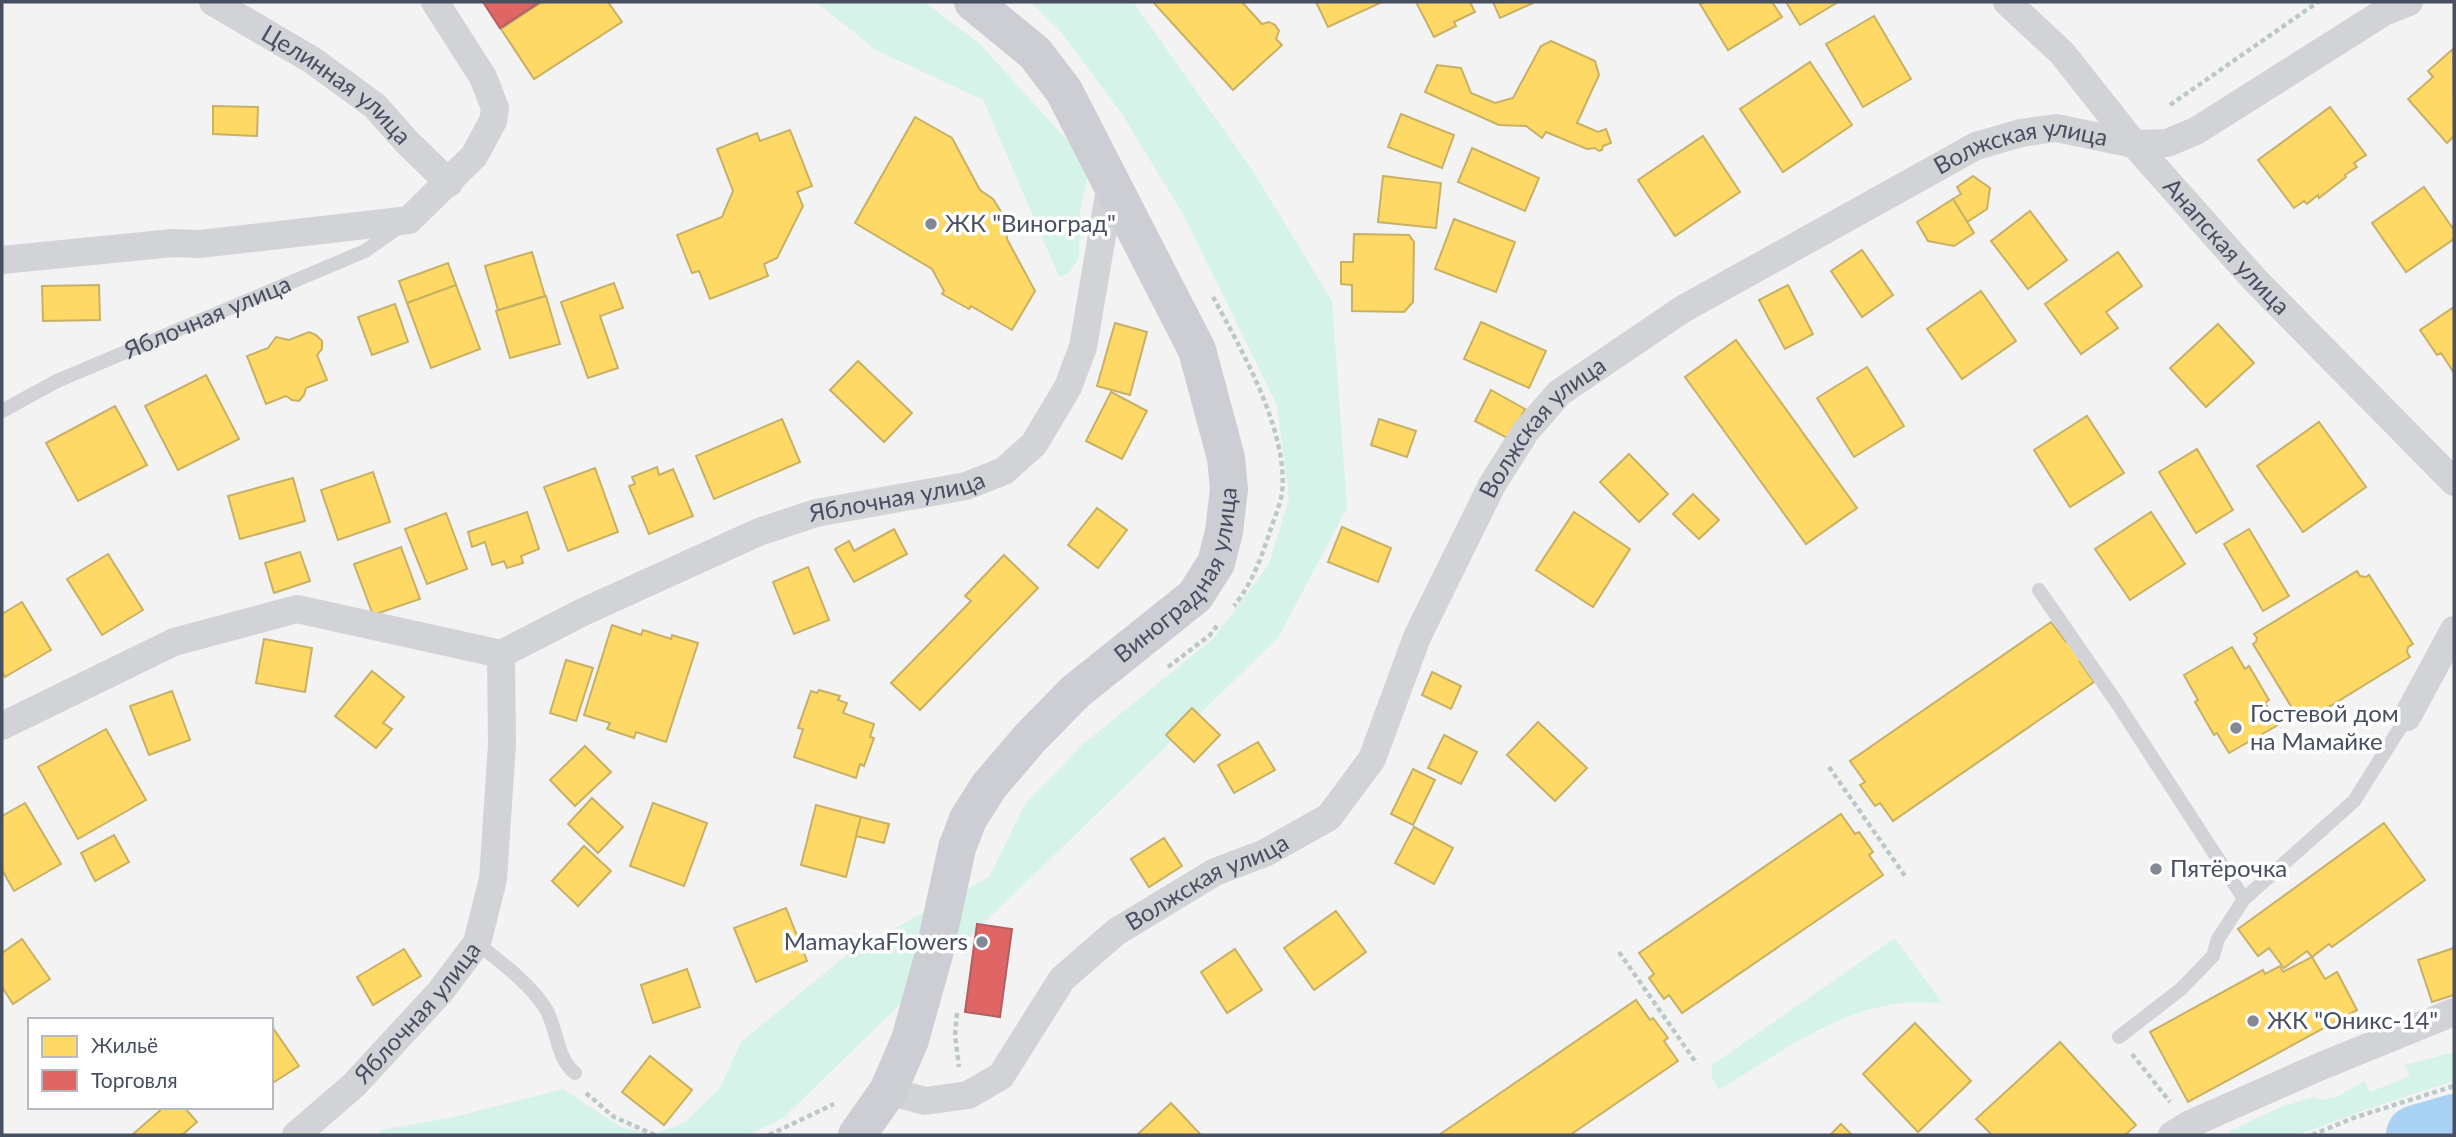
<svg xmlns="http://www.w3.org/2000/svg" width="2456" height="1137" font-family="Lato,sans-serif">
	<rect width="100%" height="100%" fill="#f3f3f3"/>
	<!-- green -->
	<g fill="#d6f3e9">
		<path d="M816,2H924L979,43L1068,141L1088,174L1080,212L1082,228L1079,240V258L1069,273L1059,277L983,100L876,50Z"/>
		<path d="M1030,2H1133L1251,168L1332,301L1347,508L1278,638L783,1118L748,1135H379L380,1130L450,1118L563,1089L621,1127L653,1134L684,1123L720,1088L741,1042L849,953L989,877L1025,804L1083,744L1213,639L1269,564L1289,498L1277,405L1184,216L1124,117L1061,32Z"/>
		<path d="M1895,938L1942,1003C1930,1003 1917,1002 1904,1003C1836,1009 1775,1056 1719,1090L1712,1078V1065Z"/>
		<path d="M2454,1052V1081L2365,1110L2297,1135H2231L2229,1131L2281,1107L2313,1097L2322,1100L2337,1097L2364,1081L2370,1092L2410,1076L2405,1065Z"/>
	</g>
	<!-- homes -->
	<g fill="#ffd966" stroke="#c8b064" stroke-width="2">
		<path d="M542,2H608L622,22L534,79L501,29Z"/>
		<path d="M1153,2H1242L1262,24L1269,22L1275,25L1279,31L1276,39L1282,45L1233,90Z"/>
		<path d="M1316,2H1379L1380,3L1328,27Z"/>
		<path d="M1416,2H1470L1475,12L1454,22L1456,26L1434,37Z"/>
		<path d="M1493,2H1533V3L1500,18Z"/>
		<path d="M1704,2H1772L1782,17L1728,50L1700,4Z"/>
		<path d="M1786,2H1838L1800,25Z"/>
		<path d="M1874,16L1911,79L1863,107L1826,44Z"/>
		<path d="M1551,41L1595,61L1599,75L1577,123L1598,132L1606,129L1611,143L1603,146L1602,150L1599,151L1595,148L1587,149L1546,132L1542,138L1526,126L1499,125L1425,92L1437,65L1461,68L1471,93L1495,103L1513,98L1541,46Z"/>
		<path d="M2453,49L2454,136L2447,143L2408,99L2433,77L2428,71Z"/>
		<path d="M1810,62L1852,125L1783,172L1740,109Z"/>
		<path d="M213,106L258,107L257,136L213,134Z"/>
		<path d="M2330,107L2366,155L2354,163L2357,167L2345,175L2346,177L2319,198L2318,195L2307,204L2304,201L2294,208L2258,160Z"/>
		<path d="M1401,114L1454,135L1442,168L1388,147Z"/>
		<path d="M915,117L952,138L980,190L993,199L1000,210L1006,224L1007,239L1035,291L1012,330L971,306L969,309L942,294L944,291L932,269L855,223Z"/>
		<path d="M790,130L812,186L797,192L803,206L777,258L764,264L768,276L710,299L699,271L692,273L677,235L722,217L733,191L717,149L757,133L760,141Z"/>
		<path d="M1703,136L1740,192L1675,236L1638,180Z"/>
		<path d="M1472,148L1539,178L1525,211L1458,182Z"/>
		<path d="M1383,176L1441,183L1436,228L1378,222Z"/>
		<path d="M1973,176L1990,188L1987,209L1967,222L1953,199L1961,194L1957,187Z"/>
		<path d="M2424,187L2454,230V239L2406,272L2372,223Z"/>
		<path d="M1953,199L1974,233L1954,246L1928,241L1917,222Z"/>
		<path d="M2030,211L2067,260L2028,289L1991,241Z"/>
		<path d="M1454,219L1515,242L1496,292L1435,269Z"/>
		<path d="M1354,234L1409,235L1414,242L1413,302L1404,312L1352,311V285L1341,284V262H1353Z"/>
		<path d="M1862,250L1893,295L1862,317L1831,271Z"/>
		<path d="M532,252L545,296L498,310L485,266Z"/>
		<path d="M2118,252L2142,286L2106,312L2118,328L2081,354L2045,304Z"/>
		<path d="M448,263L456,285L407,303L399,281Z"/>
		<path d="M614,283L623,308L600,316L618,368L588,378L561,302Z"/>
		<path d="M99,285L100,320L43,321L42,286Z"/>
		<path d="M456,285L480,349L431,368L407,303Z"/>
		<path d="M1788,285L1813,334L1785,349L1759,300Z"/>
		<path d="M1981,291L2016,341L1962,379L1927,329Z"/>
		<path d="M546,296L560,344L510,358L496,311Z"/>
		<path d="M395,304L408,342L372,355L358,317Z"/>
		<path d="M2454,307V373L2441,353L2437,355L2420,330Z"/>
		<path d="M1481,322L1546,351L1529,388L1464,359Z"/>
		<path d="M1115,323L1147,332L1130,395L1097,386Z"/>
		<path d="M2218,324L2254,363L2206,407L2170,368Z"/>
		<path d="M309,332L316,335L322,341V349L317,355L327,380L306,388L304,395L299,401L292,400L286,396L266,404L247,356L268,348L276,337L289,340Z"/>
		<path d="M1736,340L1857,508L1806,544L1685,377Z"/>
		<path d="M858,361L912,413L884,442L830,390Z"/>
		<path d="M1867,367L1904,426L1854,457L1817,398Z"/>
		<path d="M206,375L239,439L178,470L145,406Z"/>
		<path d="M1491,390L1525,409L1509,439L1475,421Z"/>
		<path d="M1111,392L1147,411L1122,459L1086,441Z"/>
		<path d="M115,406L147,465L78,501L46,443Z"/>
		<path d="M2087,416L2124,473L2070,507L2034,450Z"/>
		<path d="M782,419L800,462L714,499L696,456Z"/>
		<path d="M1379,419L1416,431L1407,457L1371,445Z"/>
		<path d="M2319,422L2366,487L2303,532L2257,466Z"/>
		<path d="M2197,449L2233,510L2196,533L2159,472Z"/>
		<path d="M1629,454L1668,494L1639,522L1600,482Z"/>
		<path d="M657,467L659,475L673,469L693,516L649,534L629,486L635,484L632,477Z"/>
		<path d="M595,468L618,532L568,551L544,487Z"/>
		<path d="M373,472L390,522L338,540L321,490Z"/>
		<path d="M293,478L305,521L240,539L228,496Z"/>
		<path d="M1693,494L1719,520L1699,539L1673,514Z"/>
		<path d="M1097,508L1127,530L1098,568L1068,545Z"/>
		<path d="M527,512L539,549L521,556L523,563L507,568L504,561L492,565L485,542L472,547L468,532Z"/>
		<path d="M1574,512L1630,549L1593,607L1536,570Z"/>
		<path d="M2151,512L2185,564L2130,600L2095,549Z"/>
		<path d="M446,513L467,569L427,584L405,529Z"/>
		<path d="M1342,527L1391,548L1378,582L1328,562Z"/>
		<path d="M894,529L907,554L854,582L835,549L849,541L854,551Z"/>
		<path d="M2249,529L2289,596L2263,611L2224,544Z"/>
		<path d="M401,547L420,599L373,615L354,564Z"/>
		<path d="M300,552L310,581L274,593L265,563Z"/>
		<path d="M108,554L143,610L102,635L67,579Z"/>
		<path d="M1004,555L1038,588L920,710L891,683L971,601L965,596Z"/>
		<path d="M808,567L829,620L794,634L773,582Z"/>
		<path d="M2357,571L2360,576L2366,577L2369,575L2413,644L2408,647L2407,652L2410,657L2309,719L2306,714L2297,716L2253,644L2256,642L2257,638L2254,634Z"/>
		<path d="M22,602L51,650L5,677L2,672V614Z"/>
		<path d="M2051,622L2066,642L2069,639L2084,660L2080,662L2094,682L1893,821L1880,803L1875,806L1860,785L1865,782L1850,761Z"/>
		<path d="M612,625L641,635L643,630L671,639L672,635L698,643L666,742L636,732L634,738L607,729L610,723L584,715Z"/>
		<path d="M264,639L312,648L305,692L256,683Z"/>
		<path d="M2232,647L2245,669L2249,666L2269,700L2265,703L2278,725L2229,753L2217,733L2214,735L2195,702L2198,700L2184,675Z"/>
		<path d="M566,660L593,668L576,721L550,713Z"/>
		<path d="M372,671L404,697L383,723L392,729L376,748L335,716Z"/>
		<path d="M1432,672L1461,686L1451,709L1422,695Z"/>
		<path d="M819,690L840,696L838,700L847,703L843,713L874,724L870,737L874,738L864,766L860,764L856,778L794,757L803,729L798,728L811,691L817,693Z"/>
		<path d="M172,691L190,740L149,755L130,706Z"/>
		<path d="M1192,708L1220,735L1194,762L1166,735Z"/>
		<path d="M1538,722L1587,768L1555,801L1507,755Z"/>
		<path d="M106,729L146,800L78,839L38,767Z"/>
		<path d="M1444,735L1477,752L1461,784L1428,768Z"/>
		<path d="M1258,742L1275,770L1234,793L1218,765Z"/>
		<path d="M585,746L611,772L575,806L550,780Z"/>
		<path d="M1413,769L1435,780L1413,825L1391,814Z"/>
		<path d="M592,798L623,827L598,853L568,824Z"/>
		<path d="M25,803L61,864L14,891L2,870V816Z"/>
		<path d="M653,803L707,823L684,886L630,866Z"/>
		<path d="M816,805L861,817L846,877L801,865Z"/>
		<path d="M1841,814L1855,834L1859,832L1873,852L1869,855L1883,875L1682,1013L1669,995L1664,999L1649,978L1654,974L1639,953Z"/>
		<path d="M861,817L889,824L884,843L856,836Z"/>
		<path d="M2384,823L2425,880L2332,947L2329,944L2312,957L2307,951L2284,968L2269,948L2258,956L2238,929Z"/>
		<path d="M1414,827L1453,848L1434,884L1395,863Z"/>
		<path d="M114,835L129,862L95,881L81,853Z"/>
		<path d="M1164,838L1182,866L1149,887L1131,859Z"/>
		<path d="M584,846L611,871L578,906L552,881Z"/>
		<path d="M786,908L807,961L756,982L734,928Z"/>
		<path d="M1336,911L1366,952L1314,990L1284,948Z"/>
		<path d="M22,939L50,979L13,1004L2,987V953Z"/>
		<path d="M2454,948V995L2432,1002L2418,960Z"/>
		<path d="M404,949L421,976L373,1005L357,977Z"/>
		<path d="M1235,949L1262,990L1227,1013L1201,972Z"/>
		<path d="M2312,957L2325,979L2337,972L2357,1010L2188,1102L2150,1032L2263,970L2265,974L2280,966L2283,972Z"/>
		<path d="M687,969L700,1007L653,1023L641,985Z"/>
		<path d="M1636,1000L1650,1020L1653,1018L1668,1038L1664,1041L1678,1061L1570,1135H1439Z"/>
		<path d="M1915,1023L1971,1081L1918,1132L1863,1074Z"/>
		<path d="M271,1025L299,1066L271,1084Z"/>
		<path d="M2060,1042L2136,1125L2125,1135H1992L1976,1119Z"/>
		<path d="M650,1056L692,1090L664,1125L622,1092Z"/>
		<path d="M1171,1103L1201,1135H1137Z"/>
		<path d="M164,1107H184L197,1122L182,1135H132Z"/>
		<path d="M1841,1124L1852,1135H1830Z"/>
	</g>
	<!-- shops -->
	<g fill="#e06666" stroke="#b25f64" stroke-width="2">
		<path d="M483,2H540L500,28Z"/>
		<path d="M977,924L1012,929L1000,1017L965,1012Z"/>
	</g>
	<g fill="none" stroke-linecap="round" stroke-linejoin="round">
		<!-- river -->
		<path stroke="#a9d1f3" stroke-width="60" d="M2416,1135L2454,1124"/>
		<!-- path -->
		<g stroke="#bcc8c8" stroke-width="4.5" stroke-dasharray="5 3.5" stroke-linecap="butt">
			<path d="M2170,105L2318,2"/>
			<path d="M1213,297C1241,349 1289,432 1282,493C1280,506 1273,521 1269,534C1261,559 1251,585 1234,606"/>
			<path d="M1168,667L1210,635L1217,626"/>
			<path d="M1829,767L1905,876"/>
			<path d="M1619,952L1697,1064"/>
			<path d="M957,1013L955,1035L959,1067"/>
			<path d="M2132,1054L2170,1102"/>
			<path d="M586,1093L614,1117L655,1135"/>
			<path d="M769,1135L834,1104"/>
			<path d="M2312,1135L2353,1118L2454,1086"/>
		</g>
		<!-- service -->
		<g stroke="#d1d3d6" stroke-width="14">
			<path id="s1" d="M2,411L57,381L365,251L399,227"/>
			<path d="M2039,590L2117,703L2244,899"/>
			<path d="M477,943C500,962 527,981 544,1006C558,1026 555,1057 575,1073"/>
			<path d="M2119,1037L2181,989L2213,956L2218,939L2244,899L2354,801L2407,717"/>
		</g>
		<!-- minor -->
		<g stroke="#d1d3d6" stroke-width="28">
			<path id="s2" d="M213,2L312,60L375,106L406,141L449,183"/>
			<path id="s3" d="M2007,2L2062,53L2134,144L2254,279L2454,482"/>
			<path d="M2,260L173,243L200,244L409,220L474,156L493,121L495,108L483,77L435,2"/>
			<path d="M2407,717L2454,630"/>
			<path d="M2,726L174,642L297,609L501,654"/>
			<path id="s4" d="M888,1091L925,1101L968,1095L1001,1076L1062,979L1116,932L1215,872L1265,853L1329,817L1372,759L1417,637L1492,485L1526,431L1559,393L1683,309L1976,146L2021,133L2056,128L2134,144L2167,143L2196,131L2384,12L2409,2"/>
			<path id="s5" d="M296,1135L354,1085L440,992L477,943L493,879L502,744L501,654L583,612L759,532L816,513L966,486L1004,471L1034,444L1068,387L1083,347L1111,183"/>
			<path d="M2172,1135L2188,1125L2319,1067L2454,1012"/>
		</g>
		<!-- primary -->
		<path stroke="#ccced3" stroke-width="38" id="s6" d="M857,1135L888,1091L910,1040L934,954L957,848L968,819L989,786L1030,738L1075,692L1195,596L1216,563L1224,532L1229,489L1226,458L1197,350L1064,91L1035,53L973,2"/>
	</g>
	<!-- markers -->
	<g fill="#848894" stroke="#fff" stroke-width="2.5">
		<circle cx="931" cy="224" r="7"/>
		<circle cx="2236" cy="728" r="7"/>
		<circle cx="2156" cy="869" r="7"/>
		<circle cx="982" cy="942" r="7"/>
		<circle cx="2253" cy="1021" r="7"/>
	</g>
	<g text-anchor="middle" stroke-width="7" stroke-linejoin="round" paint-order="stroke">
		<!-- street labels -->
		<g font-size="24" fill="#484f61" stroke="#fff">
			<text dy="8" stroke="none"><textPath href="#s2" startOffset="149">Целинная улица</textPath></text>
			<text dy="8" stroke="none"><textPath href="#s4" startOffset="1564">Волжская улица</textPath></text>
			<text dy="8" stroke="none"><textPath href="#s3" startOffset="329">Анапская улица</textPath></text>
			<text dy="8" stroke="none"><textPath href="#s1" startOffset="226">Яблочная улица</textPath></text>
			<text dy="8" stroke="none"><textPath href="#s4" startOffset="998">Волжская улица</textPath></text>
			<text dy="8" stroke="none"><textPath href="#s5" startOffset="984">Яблочная улица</textPath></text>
			<text dy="8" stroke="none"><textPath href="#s6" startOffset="667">Виноградная улица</textPath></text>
			<text dy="8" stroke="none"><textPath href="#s4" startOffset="410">Волжская улица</textPath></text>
			<text dy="8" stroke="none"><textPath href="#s5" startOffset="173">Яблочная улица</textPath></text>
		</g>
		<!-- poi labels -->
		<g font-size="24" fill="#484f61" stroke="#fff" text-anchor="start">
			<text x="945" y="232">ЖК "Виноград"</text>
			<text x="2250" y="722">Гостевой дом<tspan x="2250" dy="28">на Мамайке</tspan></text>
			<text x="2170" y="877">Пятёрочка</text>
			<text x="968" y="950" text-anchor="end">MamaykaFlowers</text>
			<text x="2267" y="1029">ЖК "Оникс-14"</text>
		</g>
	</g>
	<!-- border -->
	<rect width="2456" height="1137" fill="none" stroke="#484f61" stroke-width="7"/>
	<!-- legend -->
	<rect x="28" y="1018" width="245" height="91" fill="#ffffff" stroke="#b6b9c0" stroke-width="2"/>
	<rect x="42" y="1036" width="35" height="21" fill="#ffd966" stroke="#b6b9c0" stroke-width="2"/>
	<text x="91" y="1053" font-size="21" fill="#484f61">Жильё</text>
	<rect x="42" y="1070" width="35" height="21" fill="#e06666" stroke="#b6b9c0" stroke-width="2"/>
	<text x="91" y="1088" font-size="21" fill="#484f61">Торговля</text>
</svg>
